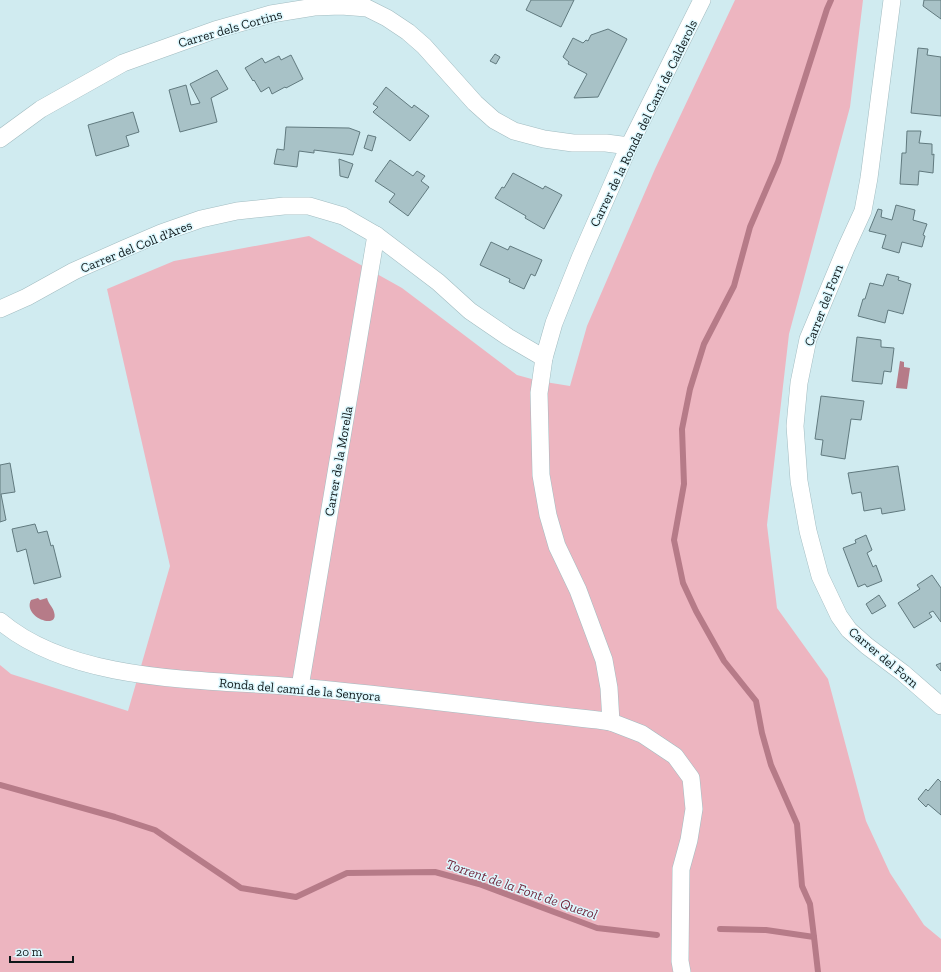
<svg xmlns="http://www.w3.org/2000/svg" width="941" height="972" font-family="'Zilla Slab',serif">
	<rect width="100%" height="100%" fill="#d0ebf0"/>
	<!-- green -->
	<path fill="#edb5c0" d="M735,0H863L850,107L789,334L767,525L777,608L828,679L866,821L890,873L924,925L941,939V972H0V665L11,674L128,711L170,566L107,289L174,261L309,236L402,288L517,375L539,381L570,386L587,326L655,169Z"/>
	<!-- water -->
	<g fill="#b67b88">
		<path d="M900,361L904,362V367L910,368L907,389L896,388Z"/>
		<path d="M38,598L40,600L47,598C49,605 53,607 54,612C60,631 22,617 31,600Z"/>
	</g>
	<g fill="none" stroke-linecap="round" stroke-linejoin="round">
		<!-- stream -->
		<g stroke="#b67b88" stroke-width="6">
			<path d="M0,785L115,817L155,830L241,888L296,897L347,873L435,872L479,884L597,928L657,935"/>
			<path d="M720,929L766,930L814,937L818,972"/>
			<path d="M814,937L810,904L802,886L797,824L771,765L762,733L756,701L724,661L696,611L683,583L674,540L684,484L682,429L690,389L704,344L734,286L750,227L778,162L827,9L831,0"/>
		</g>
	</g>
	<!-- building -->
	<g fill="#a8c2c7" stroke="#617a7f">
		<path d="M531,0H574L561,27L526,10Z"/>
		<path d="M924,0H941V19L923,6Z"/>
		<path d="M608,29L627,39L598,97L574,98L587,74L568,64L569,62L563,57L573,38L583,43L586,40L588,41L591,35Z"/>
		<path d="M918,48L928,49L927,55L941,57V116L911,113Z"/>
		<path d="M495,54L500,57L496,64L490,61Z"/>
		<path d="M291,55L303,79L286,88L285,87L272,94L269,87L261,92L254,80L253,81L245,68L262,58L265,63L279,56L281,60Z"/>
		<path d="M217,70L228,89L211,98L217,122L180,132L169,90L186,85L191,105L200,103L190,84Z"/>
		<path d="M386,87L412,108L414,105L429,116L410,141L373,112L378,107L373,104Z"/>
		<path d="M133,112L139,132L126,136L129,146L96,156L88,125Z"/>
		<path d="M286,127L349,128L360,132L353,155L314,150V153L299,151L297,167L274,164L277,149L284,150Z"/>
		<path d="M907,131H921L919,143L932,144V155L934,154L933,173L919,171L918,185L900,184L902,153H906Z"/>
		<path d="M368,135L376,137L372,151L364,148Z"/>
		<path d="M339,159L353,164L348,178L340,176Z"/>
		<path d="M390,160L413,176L417,171L425,176L421,181L429,187L408,216L389,202L395,194L375,181Z"/>
		<path d="M513,173L543,189L545,186L562,195L544,229L525,218L526,216L495,198L502,187L504,188Z"/>
		<path d="M896,205L915,210L913,220L927,224L923,235L925,236L922,247L902,242L899,253L882,248L886,235L869,231L878,209L882,210L881,217L892,220Z"/>
		<path d="M491,242L508,250L510,246L542,260L535,276L531,274L524,289L509,282L510,279L480,265Z"/>
		<path d="M887,274L899,277L898,280L911,284L903,314L888,310L885,323L858,316L863,299H865L870,283L883,286Z"/>
		<path d="M857,337L881,340V347L894,348L891,372L884,371L882,384L852,381Z"/>
		<path d="M821,396L864,401L861,420L851,419L845,459L821,455L823,440L815,439Z"/>
		<path d="M10,463L15,492L1,494L6,520L0,522V465Z"/>
		<path d="M898,466L905,510L882,514L881,508L864,511L861,492L852,494L848,473Z"/>
		<path d="M35,524L38,533L47,531L51,546L53,545L61,577L34,584L26,549L17,552L12,529Z"/>
		<path d="M866,535L872,550L867,553L873,567L876,565L882,581L867,587L865,584L858,587L843,548L856,543L855,540Z"/>
		<path d="M932,575L941,588V622L933,611L929,613L932,617L914,628L898,603L920,589L917,585Z"/>
		<path d="M879,595L886,606L872,614L866,604Z"/>
		<path d="M941,663V671L936,665Z"/>
		<path d="M938,779L941,782V815L928,804L926,807L918,799L926,789L928,791Z"/>
	</g>
	<g fill="none" stroke-linecap="round" stroke-linejoin="round">
		<defs>
			<g id="minor">
				<path d="M892,0L869,178L863,211L846,248L808,339L799,383L795,426L799,481L808,531L820,576L839,616L849,630L867,646L903,673L941,706"/>
				<path d="M0,139L41,109L123,63L215,30L271,14L314,7L341,6L367,8L387,18L408,32L424,46L475,103L494,120L514,131L544,139L573,143H606L629,146"/>
				<path d="M0,309L27,297L74,271L126,248L161,233L201,219L237,211L284,206H309L343,216L376,235L438,282L470,311L508,337L544,358"/>
				<path d="M0,621C79,688 222,678 320,689C413,698 505,710 598,720L611,722"/>
				<path d="M300,687L376,235"/>
				<path d="M682,972L680,961L681,869L689,840L694,809L691,778L675,756L642,734L611,722L609,688L604,660L578,590L557,546L548,515L541,475L539,393L544,358L554,323L580,258L629,146L702,0"/>
			</g>
		</defs>
		<!-- minor casing -->
		<use href="#minor" stroke="#a2bcc1" stroke-width="18"/>
		<!-- minor -->
		<use href="#minor" stroke="#fff" stroke-width="17"/>
	</g>
	<g text-anchor="middle" stroke-width="3" stroke-linejoin="round" paint-order="stroke">
		<!-- street labels -->
		<g font-size="13" fill="#0f181a" stroke="#ddf8fe">
			<text transform="translate(230 28) rotate(-16)" y="5">Carrer dels Cortins</text>
			<text transform="translate(643 123) rotate(-64)" y="5">Carrer de la Ronda del Camí de Calderols</text>
			<text transform="translate(136 246) rotate(-22)" y="5">Carrer del Coll d'Ares</text>
			<text transform="translate(823 305) rotate(-69)" y="5">Carrer del Forn</text>
			<text transform="translate(338 461) rotate(-80)" y="5">Carrer de la Morella</text>
			<text transform="translate(884 657) rotate(40)" y="5">Carrer del Forn</text>
			<text transform="translate(300 689) rotate(5)" y="5">Ronda del camí de la Senyora</text>
		</g>
		<!-- water labels -->
		<g font-size="14" font-style="italic" fill="#732a40" stroke="#ddf8fe">
			<text transform="translate(522 889) rotate(19)" y="5">Torrent de la Font de Querol</text>
		</g>
	</g>
	<!-- scale -->
	<path d="M10 956v6h63v-6" fill="none" stroke="#0f181a" stroke-width="2"/>
	<text x="16" y="956" font-size="12" fill="#0f181a" stroke="#ddf8fe" stroke-width="3" paint-order="stroke">20 m</text>
</svg>
